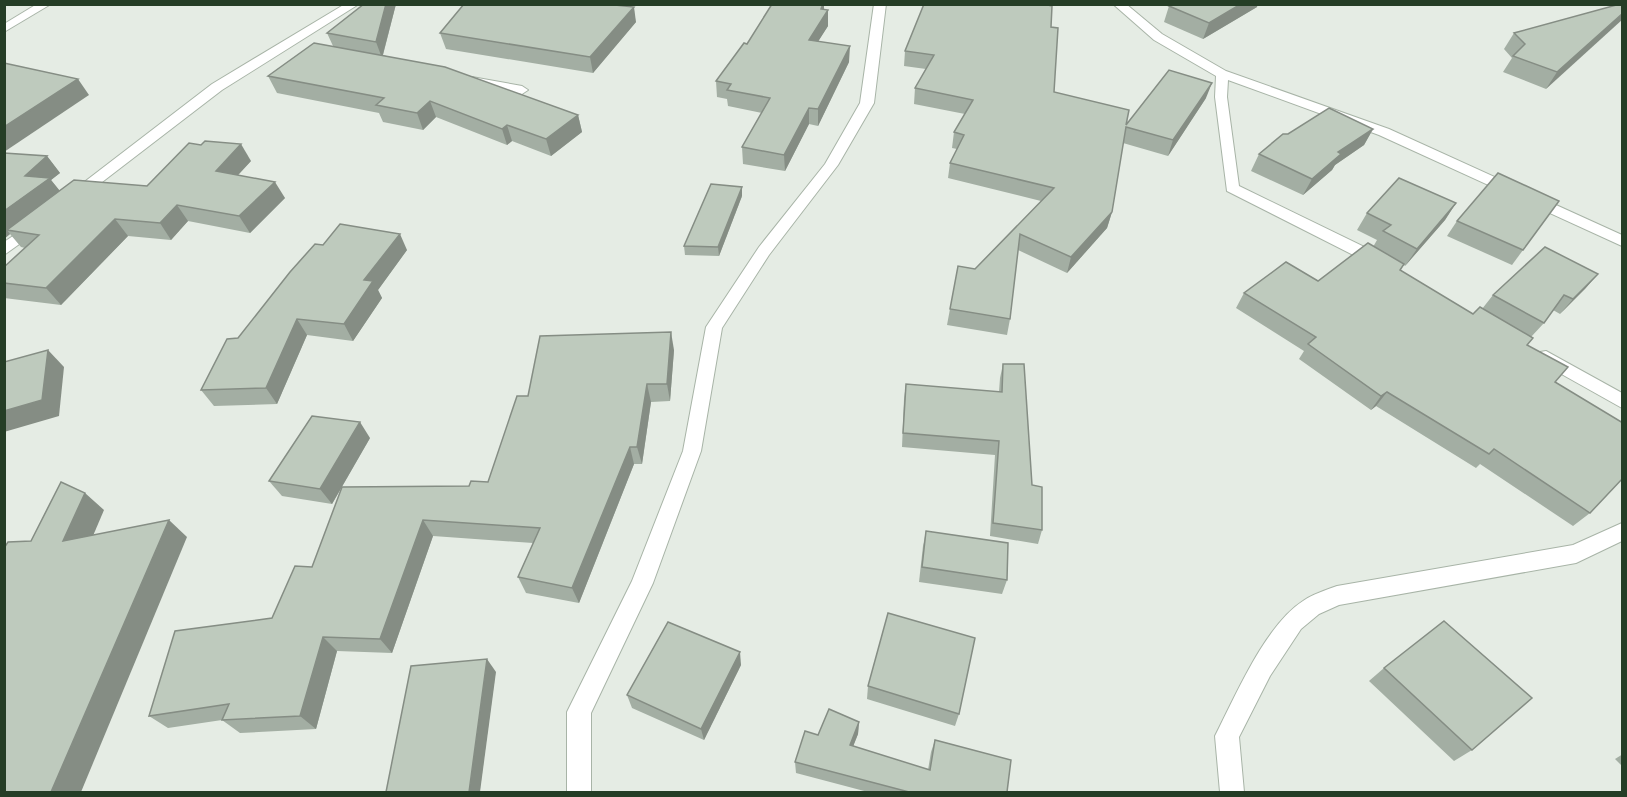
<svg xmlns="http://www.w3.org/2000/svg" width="1627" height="797" font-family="'DM Sans',sans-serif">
	<rect width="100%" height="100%" fill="#e5ece4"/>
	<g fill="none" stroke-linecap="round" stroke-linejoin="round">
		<defs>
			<g id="street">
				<path d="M37,4H51L4,32V24Z"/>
				<path d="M345,4H359L222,90L80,199H70L68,196L70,193L212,84Z"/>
				<path d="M874,4H886L874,103L838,165L769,255L722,328L701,451L653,583L591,713V792H567V712L632,581L683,451L706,327L759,247L825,164L860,103Z"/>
				<path d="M1113,4H1126L1162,34L1226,71L1389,129L1622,235V246L1379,135L1228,80L1227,97L1239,186L1385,257L1387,261L1385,265H1373L1227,191L1215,97L1216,76L1154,40Z"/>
				<path d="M472,77L522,86L528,90L522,94L468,84L466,81Z"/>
				<path d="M34,222L39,224L42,227L39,230L4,255V242Z"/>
				<path d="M1546,351L1622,393V408L1540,362L1537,357L1540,352Z"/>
				<path d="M1622,523V541L1576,563L1339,605L1319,614L1301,629L1270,676L1239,737L1244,792H1220L1215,736L1219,728C1238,690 1267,624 1303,601C1313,594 1326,590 1337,586L1573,545Z"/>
			</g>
		</defs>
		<!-- street casing -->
		<use href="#street" stroke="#a8b4a7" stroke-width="2"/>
		<!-- street -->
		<use href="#street" fill="#fff" fill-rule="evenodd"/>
	</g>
	<!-- wall -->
	<g fill="#a3aea3">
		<path d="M365,4H396L383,55L578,115L582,132L551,156L512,141L507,145L436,117L423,130L383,122L379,113L277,93L268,76L333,46L327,33Z"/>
		<path d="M464,4H614V5L636,22L593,73L446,49L440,33Z"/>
		<path d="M1616,4H1623L1546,89L1503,72L1512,58L1504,49L1514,33L1618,5Z"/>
		<path d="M1169,6L1257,7L1203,39L1164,22Z"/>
		<path d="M824,10H828V26L818,41L849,62L818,126L809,124L785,171L743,164L742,147L762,113L728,106L727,99L717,97L716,81Z"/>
		<path d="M1051,27L1054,92L1126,125L1206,98L1168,156L1123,143L1112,212L1107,228L1067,273L1018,250L1010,319L1007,335L947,325L958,266L975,269L1041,201L948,178L950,163L957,149L952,148L954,132L965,114L914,104L915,88L926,69L904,66L905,51Z"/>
		<path d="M1373,129L1364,145L1335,165L1332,170L1303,195L1251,171L1259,154Z"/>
		<path d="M4,153L47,156L60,173L51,180L60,191L147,186L251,161L238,175L285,198L250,233L188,221L171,240L128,236L61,305L4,298V267L25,248L21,247L10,234L4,239Z"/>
		<path d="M742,196L719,256L685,255L684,246Z"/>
		<path d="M1456,203L1445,220L1405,266L1404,265L1400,270L1473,314L1482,309L1493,295L1598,274L1560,314L1553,310L1544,323L1531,337L1527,345L1555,382L1590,513L1573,526L1480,464L1476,468L1376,406L1371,410L1299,359L1304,351L1236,308L1244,293L1318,281L1373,247L1377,240L1357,230L1367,213Z"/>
		<path d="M1457,221L1523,250L1512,265L1447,236Z"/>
		<path d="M323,245L407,250L378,290L382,298L353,341L307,335L277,404L214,406L201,390Z"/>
		<path d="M674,350L670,401L651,402L642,464H634L579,603L526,593L518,577L533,543L433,536L392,653L337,651L316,729L240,733L222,720L168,728L149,716L272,618L312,567L469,486L488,482L528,396Z"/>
		<path d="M1003,364L1042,530L1038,544L990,536L995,455L902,447L904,399L906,384L999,392L1000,378Z"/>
		<path d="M370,438L332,504L282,496L269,481Z"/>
		<path d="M926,531L1007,580L1002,594L919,582L923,546Z"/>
		<path d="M741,665L704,740L632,708L627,695Z"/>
		<path d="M1384,668L1472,750L1454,761L1369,681Z"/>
		<path d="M868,686L959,714L955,726L867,699Z"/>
		<path d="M859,722L858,734L853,746L928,770L931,752L935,740L1007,792H868L796,773L795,762L818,735Z"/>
		<path d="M1623,754V767L1615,759Z"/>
	</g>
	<!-- shaded-wall -->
	<g fill="#858d84">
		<path d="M386,4H396L382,58L376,42Z"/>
		<path d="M823,4H824V15L828,10V26L809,56V40Z"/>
		<path d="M1241,4H1258L1257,7L1203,39L1209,23Z"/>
		<path d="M634,7L636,22L593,73L590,57Z"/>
		<path d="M1623,13V19L1546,89L1557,72Z"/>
		<path d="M850,46L849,62L818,126V109Z"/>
		<path d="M78,79L89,95L4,152V127Z"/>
		<path d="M1212,83L1206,98L1168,156L1173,140Z"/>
		<path d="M430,101L436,117L423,130L417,113Z"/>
		<path d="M809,108V124L785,171L784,155Z"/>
		<path d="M578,115L582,132L551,156L546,139Z"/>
		<path d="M507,125L512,141L507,145L502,129Z"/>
		<path d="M1373,129L1364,145L1335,165L1332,170L1303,195L1312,179L1338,152Z"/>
		<path d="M241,144L251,161L226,188L216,171Z"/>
		<path d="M47,156L60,173L51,180L63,195L7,230L10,234L4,239V211L25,176Z"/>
		<path d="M275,182L285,198L250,233L239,216Z"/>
		<path d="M742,187V196L719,256L718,247Z"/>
		<path d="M1456,203L1445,220L1405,266L1417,249Z"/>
		<path d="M177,205L188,221L171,240L160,223Z"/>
		<path d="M1112,212L1107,228L1067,273L1071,257Z"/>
		<path d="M115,219L128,236L61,305L46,288Z"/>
		<path d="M400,234L407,250L378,290L382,298L353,341L344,324L364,280Z"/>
		<path d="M1598,274L1585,289L1560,314L1573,299Z"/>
		<path d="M297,319L307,335L277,404L266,388Z"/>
		<path d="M671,332L674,350L670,401L667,384Z"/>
		<path d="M48,350L64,367L59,416L4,432V411Z"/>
		<path d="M647,384L651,402L642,464L637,447Z"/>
		<path d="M1387,392L1376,406L1371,410L1381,396Z"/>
		<path d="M360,422L370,438L332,504L320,489Z"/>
		<path d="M630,447L634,464L579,603L572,588Z"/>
		<path d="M85,493L104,510L84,557L63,541Z"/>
		<path d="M169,520L187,537L81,792H51Z"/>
		<path d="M423,520L433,536L392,653L380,639Z"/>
		<path d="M323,637L337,651L316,729L300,716Z"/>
		<path d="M740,652L741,665L704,740L701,729Z"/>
		<path d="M487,659L496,672L480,792H469Z"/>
		<path d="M859,722L858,734L849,757L850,745Z"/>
	</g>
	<!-- building -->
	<g fill="#becabd" stroke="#858d84" stroke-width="1.5">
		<path d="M364,4H386L376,42L327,33Z"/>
		<path d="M464,4H605L634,7L590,57L440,33Z"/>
		<path d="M772,4H823L821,9L828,10L809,40L850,46L818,109L809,108L784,155L742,147L770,98L727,90L731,84L716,81L744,43L747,44Z"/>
		<path d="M924,4H1047V5L1052,6L1051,27L1058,28L1054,92L1129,110L1126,125L1169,70L1212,83L1173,140L1126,127L1112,212L1071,257L1020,234L1010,319L950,309L958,266L975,269L1054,188L950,163L964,135L954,132L973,100L915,88L934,55L905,51Z"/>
		<path d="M1172,4H1241L1209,23L1169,6Z"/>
		<path d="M1620,4H1623V13L1557,72L1513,56L1525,44L1514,33Z"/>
		<path d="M314,43L445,67L578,115L546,139L507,125L502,129L430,101L417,113L376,105L384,98L268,76Z"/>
		<path d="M4,63L78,79L4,127Z"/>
		<path d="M1329,108L1373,129L1338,152L1341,154L1312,179L1259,154L1283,134H1288Z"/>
		<path d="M205,141L241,144L216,171L275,182L239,216L177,205L160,223L115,219L46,288L4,283V267L39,235L7,230L74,180L147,186L189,143L201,145Z"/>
		<path d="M4,153L47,156L25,176L50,178L4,211Z"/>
		<path d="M1498,173L1559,201L1523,250L1457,221Z"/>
		<path d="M1399,178L1456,203L1417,249L1383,231L1391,225L1367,213Z"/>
		<path d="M711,184L742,187L718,247L684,246Z"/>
		<path d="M340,224L400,234L364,280L373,281L344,324L297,319L266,388L201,390L227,339L238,338L290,272L315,244L323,245Z"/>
		<path d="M1368,243L1404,264L1400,270L1473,314L1480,307L1533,338L1527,345L1568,367L1555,382L1623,423V478L1590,513L1494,449L1489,454L1387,392L1381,396L1308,344L1316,337L1244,293L1286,262L1318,281Z"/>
		<path d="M1545,247L1598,274L1573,299L1564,295L1544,323L1493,295Z"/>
		<path d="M671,332L667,384H647L637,447H630L572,588L518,577L540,528L423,520L380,639L323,637L300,716L222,720L229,704L149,716L175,631L272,618L295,566L312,567L342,487L469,486L471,481L488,482L517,396H528L540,336Z"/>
		<path d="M48,350L42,400L4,411V362Z"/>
		<path d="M1003,364H1024L1032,485L1042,487V530L993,523L999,441L903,433L906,384L1002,392Z"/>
		<path d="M312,416L360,422L320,489L269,481Z"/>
		<path d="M61,482L85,493L63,541L169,520L51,792H4V548L8,542L31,541Z"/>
		<path d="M926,531L1008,543L1007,580L922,567Z"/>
		<path d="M888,613L975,638L959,714L868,686Z"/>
		<path d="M1444,621L1532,698L1472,750L1384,668Z"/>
		<path d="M668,622L740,652L701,729L627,695Z"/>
		<path d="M487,659L469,792H386L411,666Z"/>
		<path d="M829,709L859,722L850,745L930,770L935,740L1011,760L1007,792H909L795,762L805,731L818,735Z"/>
	</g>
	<!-- border -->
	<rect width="1627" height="797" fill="none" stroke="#253d26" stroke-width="12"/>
</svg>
